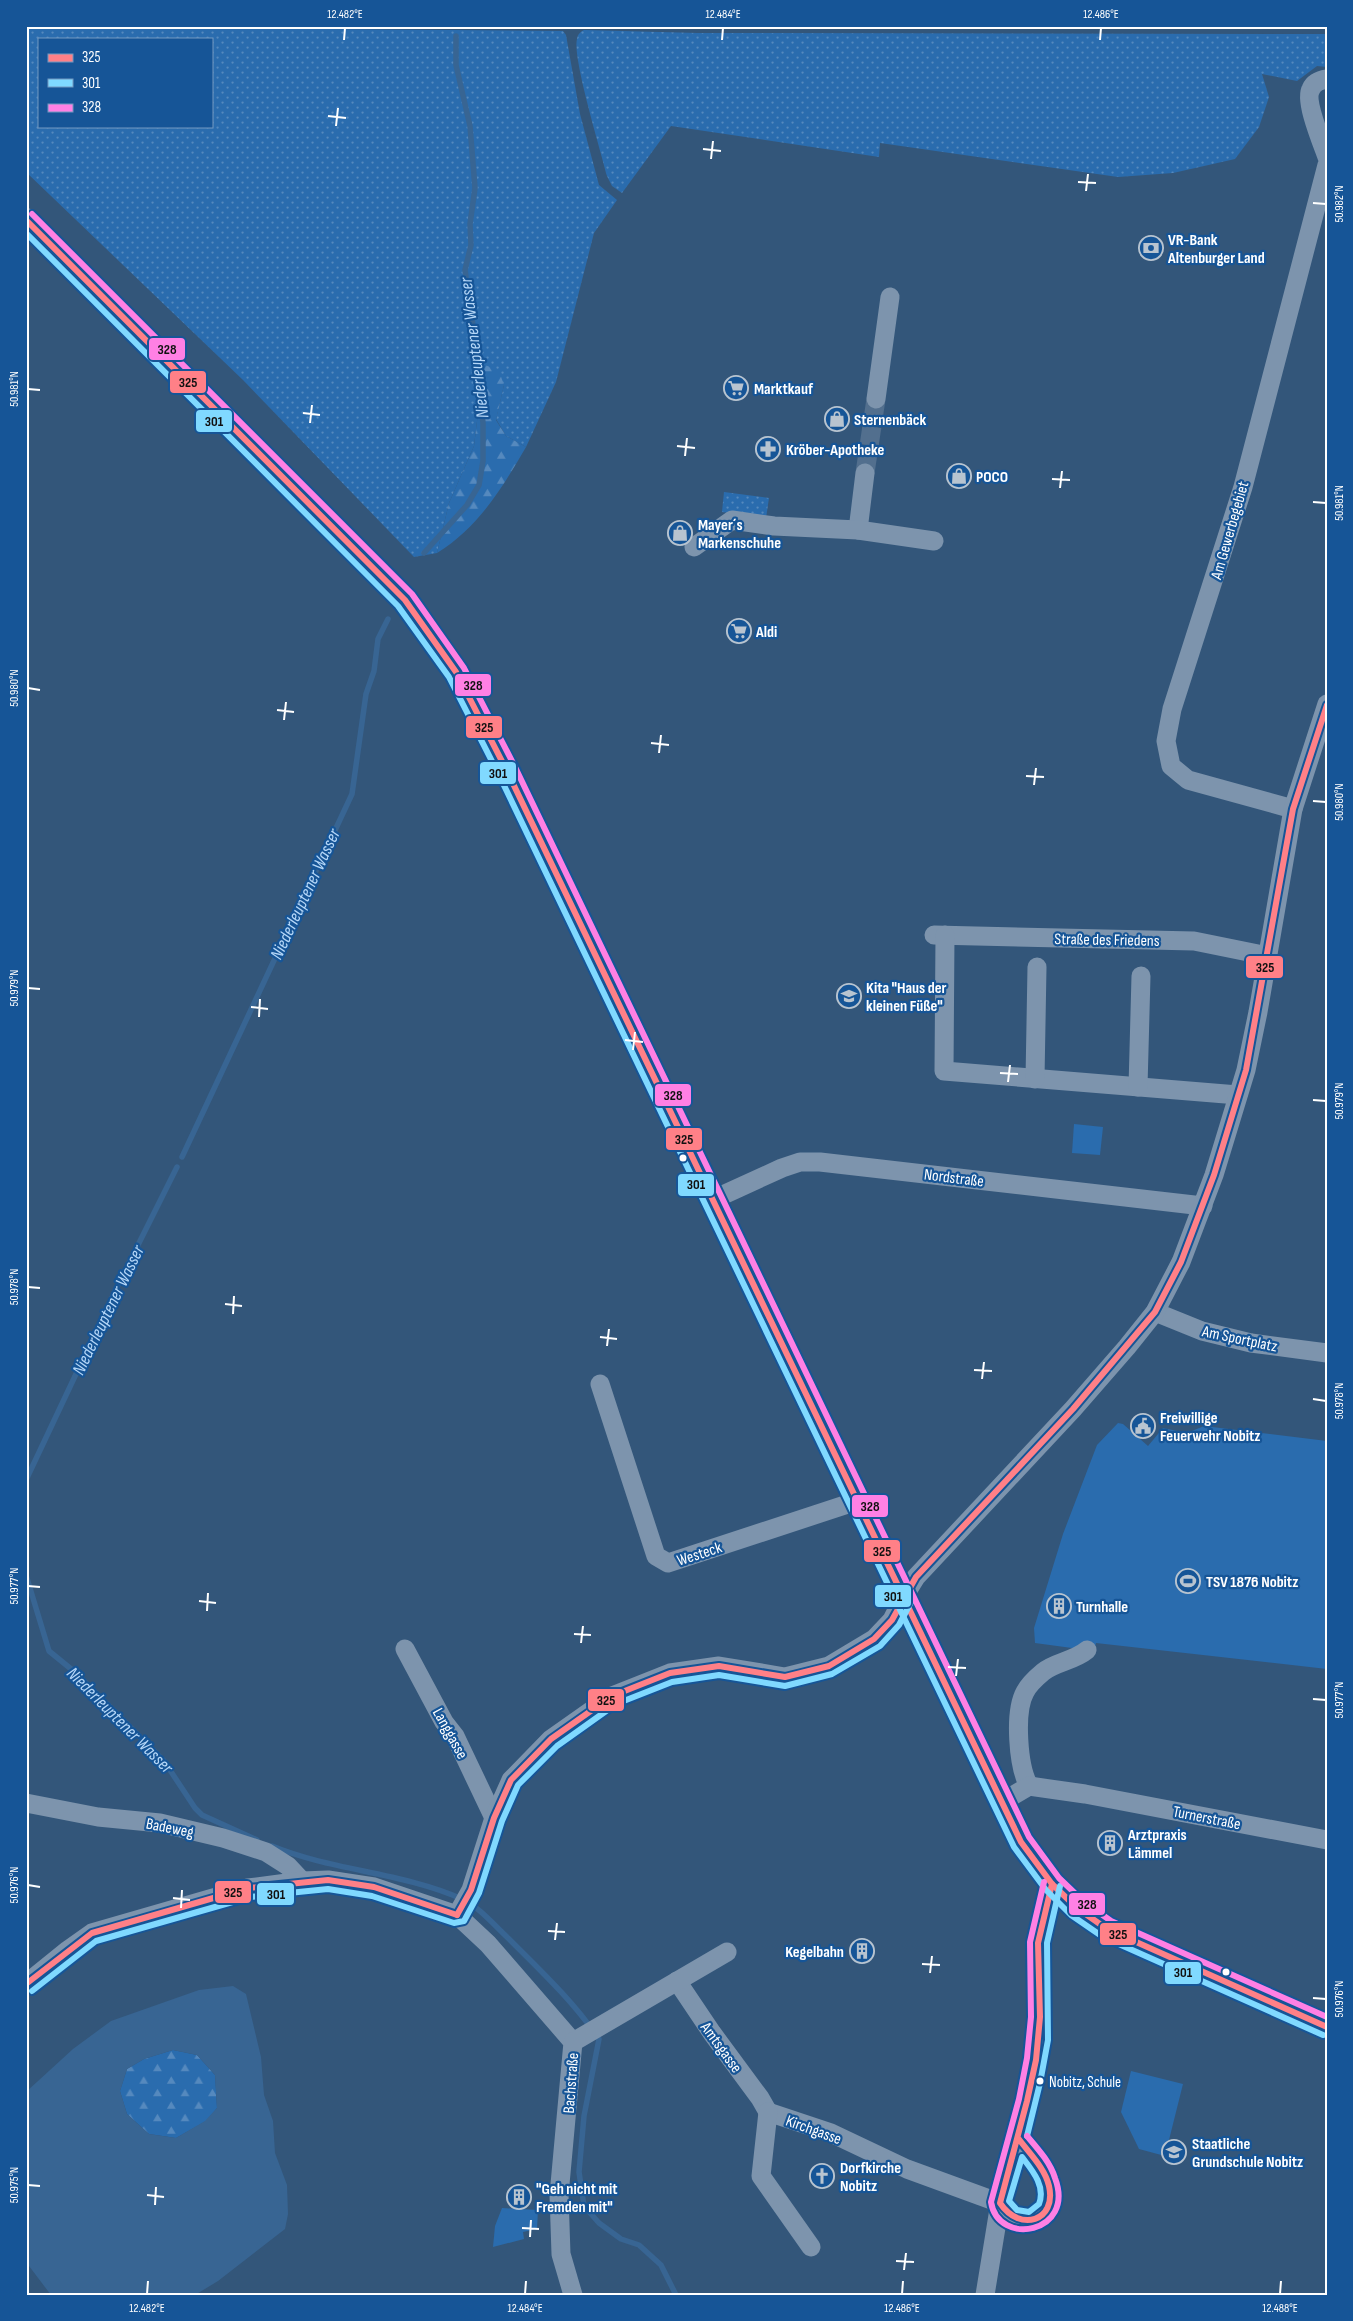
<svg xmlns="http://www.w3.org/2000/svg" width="1353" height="2321" font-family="'Sofia Sans Condensed',sans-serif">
	<defs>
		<pattern id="grass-dots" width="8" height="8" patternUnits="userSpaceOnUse" patternTransform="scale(1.25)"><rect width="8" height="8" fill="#2a6cae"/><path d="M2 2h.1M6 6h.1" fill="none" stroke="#5589be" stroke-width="1.8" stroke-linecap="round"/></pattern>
		<pattern id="forest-firs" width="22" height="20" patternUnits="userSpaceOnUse" patternTransform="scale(1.25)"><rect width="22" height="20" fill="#2a6cae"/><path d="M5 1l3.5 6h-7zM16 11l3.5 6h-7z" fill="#5589be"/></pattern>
	</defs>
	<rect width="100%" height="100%" fill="#33567a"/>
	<!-- grass -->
	<g fill="url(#grass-dots)" fill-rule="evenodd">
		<path d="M26,26H331V29L563,31L566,35L580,114L599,185L617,200L594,233L556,382L526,447L506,436L496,419L504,385L473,368L478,413L474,446L449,503L437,553L414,557L243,380L26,172ZM39,39H211V126H39Z"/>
		<path d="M584,30L697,33L1327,34V67L1317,66L1297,81L1262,74L1269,97L1259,127L1235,159L1173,173L1118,177L880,143L879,157L671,126L622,193L612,186L607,176C601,151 572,57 577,39C578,34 580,32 584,30Z"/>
		<path d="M724,492L769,498L766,518L722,512Z"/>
	</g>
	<!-- forest -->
	<g fill="url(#forest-firs)">
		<path d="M485,365L499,371L504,385L496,420L506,436L526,447C502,488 479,527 437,553L449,503L474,446L478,413L473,368Z"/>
		<path d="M173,2050L197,2055L215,2075L217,2108L206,2121L176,2138L149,2134L127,2114L120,2091L127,2069L144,2059Z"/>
	</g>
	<!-- park -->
	<g fill="#2a6cae">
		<path d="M1074,1124L1103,1127L1100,1155L1072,1153Z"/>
		<path d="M1118,1423L1123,1424L1148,1446L1163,1428L1187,1433L1204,1426L1327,1441V1669L1096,1643L1094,1651L1035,1643L1034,1628L1063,1534L1097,1445Z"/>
		<path d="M1131,2071L1183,2084L1165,2156L1139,2149L1121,2112Z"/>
		<path d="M502,2208L538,2210L537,2229L523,2232L524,2239L493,2247L495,2226Z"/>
	</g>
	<!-- water -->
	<path fill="#386593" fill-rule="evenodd" d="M233,1986L246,1994L261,2057L264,2095L273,2121L275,2153L287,2185L288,2214L285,2229L218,2281L195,2295H51L26,2262V2092L73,2049L111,2021L199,1990ZM173,2050L197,2055L215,2075L217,2108L205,2121L176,2138L149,2134L127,2114L120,2091L127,2069L144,2059Z"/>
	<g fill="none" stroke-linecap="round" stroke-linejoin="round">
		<!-- stream -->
		<g stroke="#386593" stroke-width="5.5">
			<path d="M424,553L467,505L479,485L483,461V423L474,333L465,270L471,245L470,224L475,188L470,126L456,65V36"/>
			<path d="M182,1157L352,794L366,694L374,671L378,639L388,619"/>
			<path d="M26,1480L118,1285L177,1167"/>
			<path d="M26,1575L49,1651L76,1673L164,1761L195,1808L202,1815L257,1840"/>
			<path d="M272,1846C333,1871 401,1872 462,1899C479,1907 494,1925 508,1938C540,1970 573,2001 599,2039L584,2116L579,2172L584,2206L599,2223L621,2239L639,2245L661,2265L676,2295"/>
		</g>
		<!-- minor-tunnel -->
		<path stroke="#526f8e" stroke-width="19" stroke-dasharray="19 9" stroke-linecap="butt" d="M865,473L876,399"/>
		<!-- minor -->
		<g stroke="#7d94ad" stroke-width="19">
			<path d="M1327,79C1320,80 1314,82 1311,89C1304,100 1322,143 1327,157"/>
			<path d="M876,399L890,297"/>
			<path d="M858,530L865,473"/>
			<path d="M694,547L732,520L774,526L858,530L934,541"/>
			<path d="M1293,809L1188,780L1171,766L1166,741L1172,709L1243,487L1327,165"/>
			<path d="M934,935L1194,941L1268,956"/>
			<path d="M945,935L944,1071L1238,1095"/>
			<path d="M1035,1079L1037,967"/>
			<path d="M1138,1087L1141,976"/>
			<path d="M712,1200L782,1168L800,1162H820L1203,1206"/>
			<path d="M1155,1312L1202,1331L1251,1343L1327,1353"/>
			<path d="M600,1384L656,1556L668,1563L857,1501"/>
			<path d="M405,1649L444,1722L455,1736L494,1818"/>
			<path d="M1029,1786C1018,1767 1014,1712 1025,1692C1028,1686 1037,1677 1043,1672C1055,1662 1074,1661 1087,1650"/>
			<path d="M1002,1802L1029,1786L1085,1794L1327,1840"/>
			<path d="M26,1803L98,1817L160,1823L223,1838L266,1852L288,1866L302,1881"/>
			<path d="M457,1915L471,1890L494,1818L511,1780L551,1739L612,1696L670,1673L719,1666L785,1677L829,1666L874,1639L892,1620L903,1598L916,1577L1073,1409L1127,1347L1155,1312L1181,1262L1214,1175L1246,1070L1258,1012L1293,809L1327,704"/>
			<path d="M677,1981L712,2033L760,2098L768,2112"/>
			<path d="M26,1984L68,1950L92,1933L248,1888L302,1881L328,1880L374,1887L457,1915L488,1944L573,2042L559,2195L561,2254L573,2295"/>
			<path d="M573,2042L727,1952"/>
			<path d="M768,2112L831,2133L907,2169L1000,2203"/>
			<path d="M768,2112L761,2176L811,2247"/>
			<path d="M1000,2203C1004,2209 1008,2216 1016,2219C1037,2228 1054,2207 1049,2187C1045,2169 1028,2152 1018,2138"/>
			<path d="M985,2295L1000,2203L1027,2101L1038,2042L1041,2022L1038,1950L1040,1928L1052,1884"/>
		</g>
		<!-- major -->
		<path stroke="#7b92aa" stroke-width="24" d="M26,220L405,600L456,672L507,771L1021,1842L1052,1884L1077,1908L1107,1929L1327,2027"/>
		<defs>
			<g id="bus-1">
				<path d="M26,220L405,600L456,672L507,771L1021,1842L1052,1884L1077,1908L1107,1929L1327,2027"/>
				<path d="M457,1915L471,1890L494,1818L511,1780L551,1739L612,1696L670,1673L719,1666L785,1677L829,1666L874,1639L892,1620L916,1577L1073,1409L1155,1312L1181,1262L1214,1175L1246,1070L1293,809L1327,705"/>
				<path d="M26,1984L92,1933L248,1888L328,1880L374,1887L457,1915"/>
				<path d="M1018,2138C1029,2153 1045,2168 1049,2186C1057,2221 1020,2233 1000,2203L1027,2101L1036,2060L1040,2017L1038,1943L1052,1884"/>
			</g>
			<g id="bus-2">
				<path d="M26,233L398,606L449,677L499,775L1014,1847L1046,1890L1071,1915L1103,1937L1323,2035"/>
				<path d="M32,1991L96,1941L250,1897L328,1889L372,1896L454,1923L464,1921L479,1893L502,1821L518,1785L557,1746L616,1704L672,1682L719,1675L785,1686L832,1674L880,1646L899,1625L911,1602"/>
				<path d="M1027,2136L1040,2083L1048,2040L1047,1943L1060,1886"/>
				<path d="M1022,2157C1032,2170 1046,2186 1039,2204L1029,2212L1017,2210L1009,2201Z"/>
			</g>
			<g id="bus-3">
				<path d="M32,214L412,594L464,668L515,767L1029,1837L1059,1878L1083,1901L1111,1921L1327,2017"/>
				<path d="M1027,2136C1038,2149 1050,2162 1055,2178C1076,2234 998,2247 991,2202L1019,2099L1027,2058L1031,2017L1030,1942L1044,1882"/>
			</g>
		</defs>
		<!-- bus-1 casing -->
		<use href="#bus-1" stroke="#165597" stroke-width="10"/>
		<!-- bus-2 casing -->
		<use href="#bus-2" stroke="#165597" stroke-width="10"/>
		<!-- bus-3 casing -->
		<use href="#bus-3" stroke="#165597" stroke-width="10"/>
		<!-- bus-1 -->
		<use href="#bus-1" stroke="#ff8087" stroke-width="6"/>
		<!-- bus-2 -->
		<use href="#bus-2" stroke="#80d9ff" stroke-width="6"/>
		<!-- bus-3 -->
		<use href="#bus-3" stroke="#ff80e4" stroke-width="6"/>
	</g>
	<!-- ticks -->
	<path fill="none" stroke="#fff" stroke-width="2" d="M344,40L345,28M722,40L723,28M1100,40L1101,28M328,116L346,118M336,126L338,108M703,149L721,151M711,159L713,141M1078,182L1096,183M1086,191L1088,174M1313,203L1326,204M28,389L40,390M303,413L320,415M310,423L312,405M677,446L695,448M685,456L687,438M1052,479L1070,480M1060,488L1062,471M1313,502L1326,503M28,688L40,690M277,710L294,712M284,720L286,702M651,743L669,745M659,753L661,735M1026,776L1044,777M1034,785L1036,768M1313,801L1326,802M28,988L40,989M251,1007L268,1009M259,1017L260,999M625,1040L643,1042M633,1050L635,1032M1000,1073L1018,1074M1008,1082L1010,1065M1313,1100L1326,1101M28,1287L40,1288M225,1304L242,1306M233,1314L234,1296M600,1337L617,1339M607,1346L609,1329M974,1370L992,1371M982,1379L984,1362M1313,1399L1326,1401M28,1586L40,1587M199,1601L216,1603M207,1611L208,1593M574,1634L591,1635M581,1643L583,1626M948,1667L966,1668M956,1676L958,1659M1313,1699L1326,1700M28,1885L40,1887M173,1898L190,1900M181,1908L182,1890M548,1931L565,1932M555,1940L557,1923M922,1964L940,1965M930,1973L932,1956M1313,1998L1326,1999M28,2185L40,2186M147,2195L164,2197M155,2205L156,2187M522,2228L539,2229M530,2237L531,2220M896,2261L914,2262M904,2270L906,2253M147,2294L148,2281M525,2294L526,2281M902,2294L903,2281M1280,2294L1281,2281"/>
	<!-- icons -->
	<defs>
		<symbol id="bank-ring" viewBox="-11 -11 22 22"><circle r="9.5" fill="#165597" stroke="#b8c4d0" stroke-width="1.5"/><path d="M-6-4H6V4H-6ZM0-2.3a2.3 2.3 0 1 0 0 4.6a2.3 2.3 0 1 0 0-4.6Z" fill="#b8c4d0"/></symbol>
		<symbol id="supermarket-ring" viewBox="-11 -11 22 22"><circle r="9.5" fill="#165597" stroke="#b8c4d0" stroke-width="1.5"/><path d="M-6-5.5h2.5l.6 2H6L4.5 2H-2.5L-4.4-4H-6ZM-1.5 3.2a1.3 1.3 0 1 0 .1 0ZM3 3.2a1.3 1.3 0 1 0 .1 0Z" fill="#b8c4d0"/></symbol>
		<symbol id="shop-ring" viewBox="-11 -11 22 22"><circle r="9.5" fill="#165597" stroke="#b8c4d0" stroke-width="1.5"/><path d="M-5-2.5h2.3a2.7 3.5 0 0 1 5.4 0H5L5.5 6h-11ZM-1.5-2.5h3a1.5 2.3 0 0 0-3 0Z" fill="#b8c4d0"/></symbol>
		<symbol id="pharmacy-ring" viewBox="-11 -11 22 22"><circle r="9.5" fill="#165597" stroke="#b8c4d0" stroke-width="1.5"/><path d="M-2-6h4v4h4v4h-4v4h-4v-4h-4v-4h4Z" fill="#b8c4d0"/></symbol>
		<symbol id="school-ring" viewBox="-11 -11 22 22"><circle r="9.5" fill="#165597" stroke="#b8c4d0" stroke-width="1.5"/><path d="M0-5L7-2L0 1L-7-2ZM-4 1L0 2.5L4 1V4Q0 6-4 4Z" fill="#b8c4d0"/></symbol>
		<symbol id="civic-ring" viewBox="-11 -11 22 22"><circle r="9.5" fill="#165597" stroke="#b8c4d0" stroke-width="1.5"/><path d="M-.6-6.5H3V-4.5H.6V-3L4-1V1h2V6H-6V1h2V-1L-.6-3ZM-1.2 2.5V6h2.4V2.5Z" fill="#b8c4d0"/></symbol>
		<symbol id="stadium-ring" viewBox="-11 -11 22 22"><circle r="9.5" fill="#165597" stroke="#b8c4d0" stroke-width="1.5"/><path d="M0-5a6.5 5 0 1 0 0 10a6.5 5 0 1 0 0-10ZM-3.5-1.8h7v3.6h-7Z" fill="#b8c4d0"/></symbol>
		<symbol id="building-ring" viewBox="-11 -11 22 22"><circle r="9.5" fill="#165597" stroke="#b8c4d0" stroke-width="1.5"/><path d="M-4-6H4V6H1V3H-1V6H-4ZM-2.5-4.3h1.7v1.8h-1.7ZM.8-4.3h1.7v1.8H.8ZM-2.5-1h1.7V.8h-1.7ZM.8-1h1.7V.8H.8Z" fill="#b8c4d0"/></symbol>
		<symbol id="church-ring" viewBox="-11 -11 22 22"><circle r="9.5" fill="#165597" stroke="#b8c4d0" stroke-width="1.5"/><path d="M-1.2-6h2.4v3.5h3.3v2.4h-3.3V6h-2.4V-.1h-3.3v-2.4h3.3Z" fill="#b8c4d0"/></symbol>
	</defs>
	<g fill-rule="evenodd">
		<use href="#bank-ring" x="1137" y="234" width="28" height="28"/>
		<use href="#supermarket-ring" x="722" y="374" width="28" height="28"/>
		<use href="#shop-ring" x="823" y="405" width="28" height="28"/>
		<use href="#pharmacy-ring" x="754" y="435" width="28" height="28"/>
		<use href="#shop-ring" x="945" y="462" width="28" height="28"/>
		<use href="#shop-ring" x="666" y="519" width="28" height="28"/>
		<use href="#supermarket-ring" x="725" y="617" width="28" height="28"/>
		<use href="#school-ring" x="835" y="982" width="28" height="28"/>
		<use href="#civic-ring" x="1129" y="1412" width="28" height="28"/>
		<use href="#stadium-ring" x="1174" y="1567" width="28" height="28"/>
		<use href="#building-ring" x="1045" y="1592" width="28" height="28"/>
		<use href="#building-ring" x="1096" y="1829" width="28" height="28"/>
		<use href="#building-ring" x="848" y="1937" width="28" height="28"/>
		<use href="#school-ring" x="1160" y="2138" width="28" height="28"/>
		<use href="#church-ring" x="808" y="2162" width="28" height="28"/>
		<use href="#building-ring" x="505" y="2183" width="28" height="28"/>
	</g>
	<!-- markers -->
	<g fill="#fff" stroke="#165597" stroke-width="2">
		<circle cx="683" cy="1158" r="4.5"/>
		<circle cx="1226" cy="1972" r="4.5"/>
		<circle cx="1040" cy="2081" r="4.5"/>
	</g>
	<g text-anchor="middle" stroke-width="4.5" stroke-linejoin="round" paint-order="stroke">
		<!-- bus labels -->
		<g font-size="15" fill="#fff" stroke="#165597" text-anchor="start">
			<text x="1049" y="2087">Nobitz, Schule</text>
		</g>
		<!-- poi labels -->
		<g font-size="16" font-weight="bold" fill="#fff" stroke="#165597" text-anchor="start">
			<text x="1168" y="245">VR-Bank<tspan x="1168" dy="18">Altenburger Land</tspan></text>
			<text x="754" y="394">Marktkauf</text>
			<text x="854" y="425">Sternenbäck</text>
			<text x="786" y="455">Kröber-Apotheke</text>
			<text x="976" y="482">POCO</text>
			<text x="698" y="530">Mayer´s<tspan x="698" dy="18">Markenschuhe</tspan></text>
			<text x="756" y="637">Aldi</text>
			<text x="866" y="993">Kita "Haus der<tspan x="866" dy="18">kleinen Füße"</tspan></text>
			<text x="1160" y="1423">Freiwillige<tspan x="1160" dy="18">Feuerwehr Nobitz</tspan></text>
			<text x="1206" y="1587">TSV 1876 Nobitz</text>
			<text x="1076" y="1612">Turnhalle</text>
			<text x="1128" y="1840">Arztpraxis<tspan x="1128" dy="18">Lämmel</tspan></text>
			<text x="844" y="1957" text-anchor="end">Kegelbahn</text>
			<text x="1192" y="2149">Staatliche<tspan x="1192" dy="18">Grundschule Nobitz</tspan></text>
			<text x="840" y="2173">Dorfkirche<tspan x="840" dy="18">Nobitz</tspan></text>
			<text x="536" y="2194">"Geh nicht mit<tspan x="536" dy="18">Fremden mit"</tspan></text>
		</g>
		<!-- street labels -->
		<g font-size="16" fill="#fff" stroke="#165597">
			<text transform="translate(1229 530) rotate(-74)" y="6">Am Gewerbegebiet</text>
			<text transform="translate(1107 939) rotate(1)" y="6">Straße des Friedens</text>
			<text transform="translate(954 1177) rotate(7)" y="6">Nordstraße</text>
			<text transform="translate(1240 1338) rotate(12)" y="6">Am Sportplatz</text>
			<text transform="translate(699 1553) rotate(-18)" y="6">Westeck</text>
			<text transform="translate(451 1733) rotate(61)" y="6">Langgasse</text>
			<text transform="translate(1207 1817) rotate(11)" y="6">Turnerstraße</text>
			<text transform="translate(170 1827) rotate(11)" y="6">Badeweg</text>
			<text transform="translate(722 2047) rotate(54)" y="6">Amtsgasse</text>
			<text transform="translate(570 2083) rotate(-86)" y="6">Bachstraße</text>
			<text transform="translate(814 2129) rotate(20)" y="6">Kirchgasse</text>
		</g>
		<!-- water labels -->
		<g font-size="18" font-style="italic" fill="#b5d7f8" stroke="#165597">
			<text transform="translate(474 348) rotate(-97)" y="6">Niederleuptener Wasser</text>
			<text transform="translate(305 894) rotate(-65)" y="6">Niederleuptener Wasser</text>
			<text transform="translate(108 1310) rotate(-64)" y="6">Niederleuptener Wasser</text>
			<text transform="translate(120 1720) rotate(45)" y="6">Niederleuptener Wasser</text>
		</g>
	</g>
	<g stroke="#165597" stroke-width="2">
		<rect x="148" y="337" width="38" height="24" rx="5" fill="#ff80e4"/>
		<rect x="169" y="370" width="38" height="24" rx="5" fill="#ff8087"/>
		<rect x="195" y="409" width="38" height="24" rx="5" fill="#80d9ff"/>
		<rect x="454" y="673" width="38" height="24" rx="5" fill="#ff80e4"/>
		<rect x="465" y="715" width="38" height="24" rx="5" fill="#ff8087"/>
		<rect x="479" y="761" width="38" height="24" rx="5" fill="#80d9ff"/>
		<rect x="1245" y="955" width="39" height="24" rx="5" fill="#ff8087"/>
		<rect x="654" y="1083" width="38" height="24" rx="5" fill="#ff80e4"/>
		<rect x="665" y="1127" width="38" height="24" rx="5" fill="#ff8087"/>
		<rect x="677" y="1173" width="38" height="24" rx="5" fill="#80d9ff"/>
		<rect x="851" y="1494" width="38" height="24" rx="5" fill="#ff80e4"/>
		<rect x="863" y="1539" width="38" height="24" rx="5" fill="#ff8087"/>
		<rect x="874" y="1584" width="38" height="24" rx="5" fill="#80d9ff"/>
		<rect x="587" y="1688" width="38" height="24" rx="5" fill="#ff8087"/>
		<rect x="214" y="1880" width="38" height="24" rx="5" fill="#ff8087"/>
		<rect x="256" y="1882" width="39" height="24" rx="5" fill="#80d9ff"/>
		<rect x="1068" y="1892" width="38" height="24" rx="5" fill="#ff80e4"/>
		<rect x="1099" y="1922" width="38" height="24" rx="5" fill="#ff8087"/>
		<rect x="1164" y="1961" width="38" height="24" rx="5" fill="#80d9ff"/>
	</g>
	<g font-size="14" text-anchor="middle" font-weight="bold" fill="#111">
		<text x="167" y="354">328</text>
		<text x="188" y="387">325</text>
		<text x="214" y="426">301</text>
		<text x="473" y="690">328</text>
		<text x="484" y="732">325</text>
		<text x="498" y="778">301</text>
		<text x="1265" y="972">325</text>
		<text x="673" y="1100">328</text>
		<text x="684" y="1144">325</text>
		<text x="696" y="1189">301</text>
		<text x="870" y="1511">328</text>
		<text x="882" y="1556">325</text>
		<text x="893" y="1601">301</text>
		<text x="606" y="1705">325</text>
		<text x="233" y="1897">325</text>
		<text x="276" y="1899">301</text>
		<text x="1087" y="1909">328</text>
		<text x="1118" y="1939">325</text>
		<text x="1183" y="1977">301</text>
	</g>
	<!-- border -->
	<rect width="1353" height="2321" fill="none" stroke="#165597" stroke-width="55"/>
	<!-- legend -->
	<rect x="38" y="38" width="175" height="90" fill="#165597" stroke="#7399c1"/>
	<rect x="48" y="54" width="25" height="8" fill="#ff8087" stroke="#7399c1"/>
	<text x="82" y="62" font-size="15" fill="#ffffff">325</text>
	<rect x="48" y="79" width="25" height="8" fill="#80d9ff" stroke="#7399c1"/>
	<text x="82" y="88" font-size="15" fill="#ffffff">301</text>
	<rect x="48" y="104" width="25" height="8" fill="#ff80e4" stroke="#7399c1"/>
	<text x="82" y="112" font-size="15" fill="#ffffff">328</text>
	<rect x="28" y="28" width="1298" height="2266" fill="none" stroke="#fff" stroke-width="2"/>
	<g font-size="12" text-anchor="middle" fill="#fff">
		<text x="345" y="18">12.482°E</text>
		<text x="723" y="18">12.484°E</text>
		<text x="1101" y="18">12.486°E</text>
		<text transform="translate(1339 204) rotate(-90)" y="4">50.982°N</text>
		<text transform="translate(14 389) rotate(-90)" y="4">50.981°N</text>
		<text transform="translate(1339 503) rotate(-90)" y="4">50.981°N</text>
		<text transform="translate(14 688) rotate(-90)" y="4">50.980°N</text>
		<text transform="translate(1339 802) rotate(-90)" y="4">50.980°N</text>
		<text transform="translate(14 988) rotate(-90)" y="4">50.979°N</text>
		<text transform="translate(1339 1101) rotate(-90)" y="4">50.979°N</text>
		<text transform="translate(14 1287) rotate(-90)" y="4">50.978°N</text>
		<text transform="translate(1339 1401) rotate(-90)" y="4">50.978°N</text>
		<text transform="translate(14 1586) rotate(-90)" y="4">50.977°N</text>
		<text transform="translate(1339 1700) rotate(-90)" y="4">50.977°N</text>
		<text transform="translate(14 1885) rotate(-90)" y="4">50.976°N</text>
		<text transform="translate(1339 1999) rotate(-90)" y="4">50.976°N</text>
		<text transform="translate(14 2185) rotate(-90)" y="4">50.975°N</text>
		<text x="147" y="2312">12.482°E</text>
		<text x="525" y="2312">12.484°E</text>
		<text x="902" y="2312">12.486°E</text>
		<text x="1280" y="2312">12.488°E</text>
	</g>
</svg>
